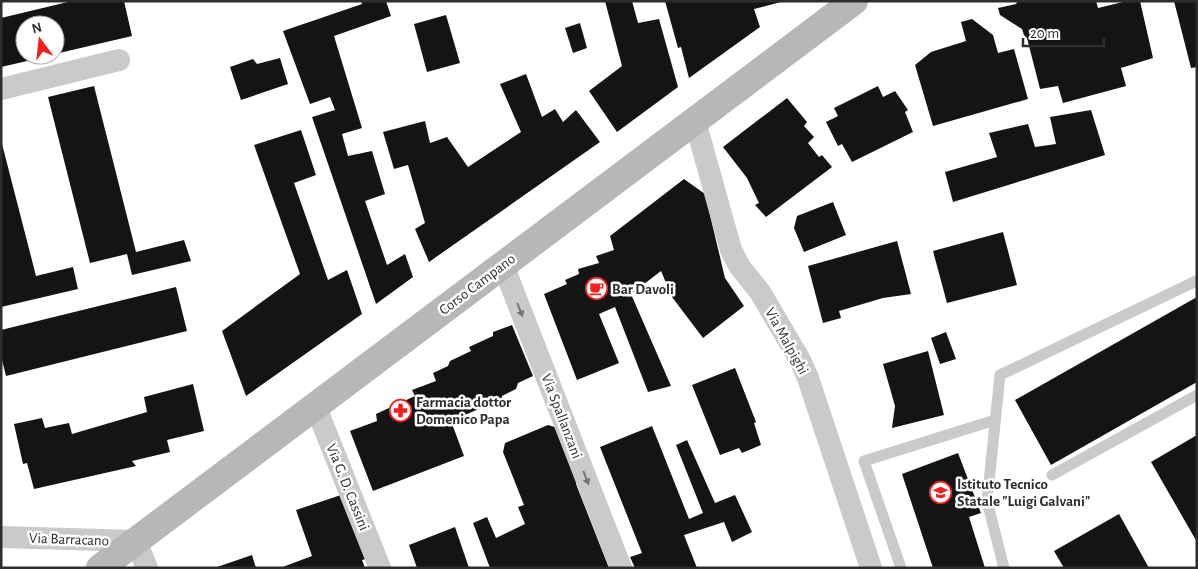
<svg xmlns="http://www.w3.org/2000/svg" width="1198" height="569" font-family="'Alegreya Sans',sans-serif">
	<rect width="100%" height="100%" fill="#fff"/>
	<!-- building -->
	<g fill="#141414">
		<path d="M72,1H124L132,36L55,54V25H25V55L49,56L1,67V18Z"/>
		<path d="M361,1H386L391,16L334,36L362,128L342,134L348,156L372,151L385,194L365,201L387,265L405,254L413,277L376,304L312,117L335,110L330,97L310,104L283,31L362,4Z"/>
		<path d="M605,1H632L638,23L659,19L678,87L617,132L589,91L622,66Z"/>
		<path d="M665,1H781V2L754,9L760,27L689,78L681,47L678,48Z"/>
		<path d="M1018,1H1096L1098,8L1127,1H1140L1153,58L1121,68L1126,86L1063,103L1058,86L1040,89L1027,38L1024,35L1022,29L1000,15L998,8L1016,4Z"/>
		<path d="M1174,1H1197V67L1191,68Z"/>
		<path d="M446,15L460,63L427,72L414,24Z"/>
		<path d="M972,19L993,35L998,53L1014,49L1028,99L933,126L915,65L931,52L966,41L961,22Z"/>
		<path d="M580,23L587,48L573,53L565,28Z"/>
		<path d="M280,58L288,84L241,100L230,67L253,59L257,64Z"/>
		<path d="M526,74L542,117L555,109L563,122L576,110L600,142L429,262L415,229L425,223L408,165L394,169L383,132L425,121L430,143L447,137L468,167L521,132L500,84Z"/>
		<path d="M94,86L136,252L184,240L191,261L132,275L127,254L90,263L48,97Z"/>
		<path d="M878,86L883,97L895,91L908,110L905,112L913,132L852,162L842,144L838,146L826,122L838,116L834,108Z"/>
		<path d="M787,98L807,122L804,126L814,137L808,143L819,157L822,155L832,167L766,217L755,205L759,203L747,178L723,147Z"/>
		<path d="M1091,110L1105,155L953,202L945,172L997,157L989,133L1028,124L1035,147L1056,144L1050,117Z"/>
		<path d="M301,130L316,175L294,183L328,280L347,270L362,314L246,396L222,331L300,274L254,145Z"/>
		<path d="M1,140L36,276L73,267L78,289L1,307Z"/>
		<path d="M684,179L705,194L725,278L744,306L703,338L672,297L661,271L631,294L671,386L648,392L615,307L599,314L619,363L577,380L544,294L567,284L565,280L579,274L578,269L599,263L596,256L614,250L610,236Z"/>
		<path d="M833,202L846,235L804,252L794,228L797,216Z"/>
		<path d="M1003,232L1017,285L947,303L933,251Z"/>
		<path d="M897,241L911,294L883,298L839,311L841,318L823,323L808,266Z"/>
		<path d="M176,287L187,331L6,376L1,356V330Z"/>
		<path d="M1197,297V382L1051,465L1015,400Z"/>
		<path d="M512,325L533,376L518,383L516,389L502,396V399L451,421L464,456L373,491L350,431L377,421L376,414L415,396L412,390L436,381L433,373L448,366L450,361L471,351L469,347L493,336V332Z"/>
		<path d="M946,332L956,359L940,364L931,338Z"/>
		<path d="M928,351L944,415L892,428L895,406L883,364Z"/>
		<path d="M735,368L756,422L754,423L761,445L742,453L739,448L720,455L692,385Z"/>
		<path d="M193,384L204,431L167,440L170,452L132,461L136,466L34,489L27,463L23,464L14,424L42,418L45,428L69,423L72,434L147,412L144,397Z"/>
		<path d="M548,425L558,428L579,477L576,484L609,568H490L473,523L487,517L496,538L525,524L518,507L524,505L503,452L505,443Z"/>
		<path d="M652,426L689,519L703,513L676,445L687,440L715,503L735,495L752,532L732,542L724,522L684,535L697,568H635L630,557L642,553L600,447Z"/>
		<path d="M1197,435V542L1151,462Z"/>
		<path d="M958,453L981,513L969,517L985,568H933L902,474Z"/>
		<path d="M341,495L366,559L362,560L365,568H280L312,556L296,510Z"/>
		<path d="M1119,514L1149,568H1064L1054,551Z"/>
		<path d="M455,527L469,568H417L409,545Z"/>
		<path d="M252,555L256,568H217V567Z"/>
	</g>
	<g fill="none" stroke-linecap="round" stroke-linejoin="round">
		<!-- lane -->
		<g stroke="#cacaca" stroke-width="11">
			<path d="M1052,475L1197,395"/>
			<path d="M901,568L864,461L995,420"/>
			<path d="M1004,568L987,501L1000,375L1196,281L1197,282"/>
		</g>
		<!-- street -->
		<g stroke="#cacaca" stroke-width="22">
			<path d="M1,89L119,60"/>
			<path d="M695,121L731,250L740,267L760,292L800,360L808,378L871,568"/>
			<path d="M503,265L621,568"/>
			<path d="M315,405L380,568"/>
			<path d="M1,537L136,541L147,568"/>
		</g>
		<!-- secondary -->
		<path stroke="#b7b7b7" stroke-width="28" d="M100,568L854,1"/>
	</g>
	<!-- one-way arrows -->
	<defs><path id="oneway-solid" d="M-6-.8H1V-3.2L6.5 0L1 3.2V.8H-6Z" transform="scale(1.25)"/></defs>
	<g fill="#747474">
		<use href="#oneway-solid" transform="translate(520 310) rotate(69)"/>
		<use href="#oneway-solid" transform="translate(586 478) rotate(69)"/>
	</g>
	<!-- icons -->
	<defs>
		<symbol id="cafe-ring" viewBox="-11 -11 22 22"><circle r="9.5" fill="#fff" stroke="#f61e1c" stroke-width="1.5"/><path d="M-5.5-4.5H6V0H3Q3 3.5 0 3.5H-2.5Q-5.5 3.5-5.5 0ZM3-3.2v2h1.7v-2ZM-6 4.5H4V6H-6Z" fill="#f61e1c"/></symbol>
		<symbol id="pharmacy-ring" viewBox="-11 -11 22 22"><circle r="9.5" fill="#fff" stroke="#f61e1c" stroke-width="1.5"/><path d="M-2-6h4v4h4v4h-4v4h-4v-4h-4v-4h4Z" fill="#f61e1c"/></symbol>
		<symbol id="school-ring" viewBox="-11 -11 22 22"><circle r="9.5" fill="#fff" stroke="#f61e1c" stroke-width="1.5"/><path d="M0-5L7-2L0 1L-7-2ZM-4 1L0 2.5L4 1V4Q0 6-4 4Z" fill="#f61e1c"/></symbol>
	</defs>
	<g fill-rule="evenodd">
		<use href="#cafe-ring" x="584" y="276" width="25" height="25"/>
		<use href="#pharmacy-ring" x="388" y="398" width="25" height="25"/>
		<use href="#school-ring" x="928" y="480" width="25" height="25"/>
	</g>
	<g text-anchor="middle" stroke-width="5" stroke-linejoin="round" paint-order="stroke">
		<!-- street labels -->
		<g font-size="15" fill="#2d2d2d" stroke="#fff">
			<text transform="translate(477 284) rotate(-37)" y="5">Corso Campano</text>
			<text transform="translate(787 341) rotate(61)" y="5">Via Malpighi</text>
			<text transform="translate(562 416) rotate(69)" y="5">Via Spallanzani</text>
			<text transform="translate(348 487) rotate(68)" y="5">Via G. D. Cassini</text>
			<text transform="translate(69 539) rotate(2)" y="5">Via Barracano</text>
		</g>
		<!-- poi labels -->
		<g font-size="15" font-weight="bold" fill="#2d2d2d" stroke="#fff" text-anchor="start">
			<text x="612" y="294">Bar Davoli</text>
			<text x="416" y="407">Farmacia dottor<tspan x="416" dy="17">Domenico Papa</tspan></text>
			<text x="957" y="489">Istituto Tecnico<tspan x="957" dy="17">Statale "Luigi Galvani"</tspan></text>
		</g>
	</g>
	<!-- border -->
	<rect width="1198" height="569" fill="none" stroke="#2d2d2d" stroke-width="5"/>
	<!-- north arrow -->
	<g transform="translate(40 40) rotate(345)"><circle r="24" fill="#ffffff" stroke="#ababab"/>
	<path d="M0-4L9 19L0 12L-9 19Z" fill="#f61e1c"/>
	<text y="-8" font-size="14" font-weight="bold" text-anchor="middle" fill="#2d2d2d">N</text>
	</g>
	<!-- scale -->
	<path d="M1023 38v8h81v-8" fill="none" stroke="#2d2d2d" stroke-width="2.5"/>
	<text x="1030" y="38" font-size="15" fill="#2d2d2d" stroke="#ffffff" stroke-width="4" paint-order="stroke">20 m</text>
</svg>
